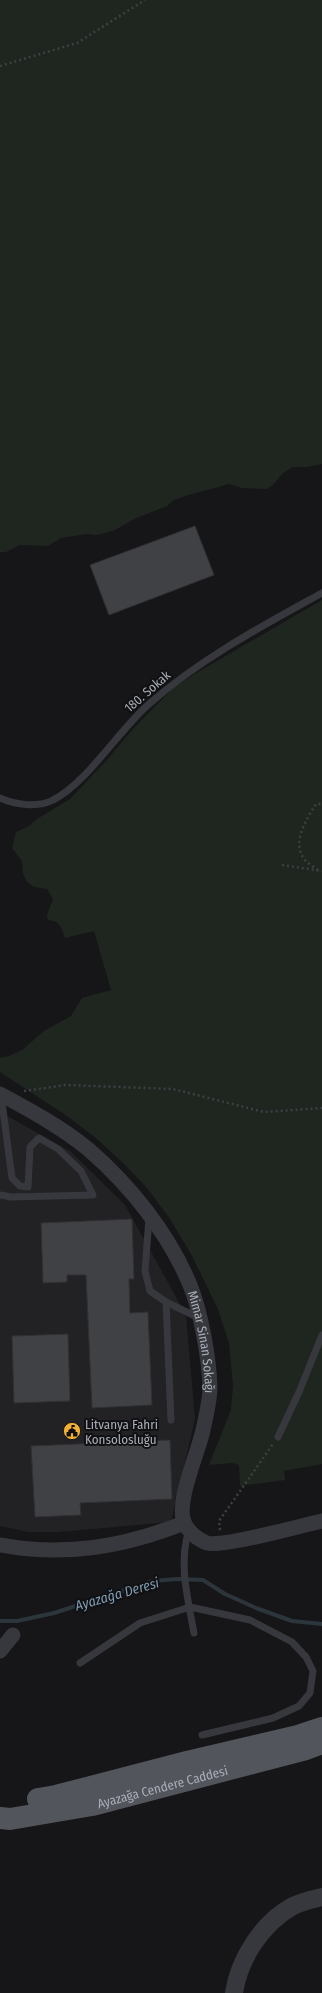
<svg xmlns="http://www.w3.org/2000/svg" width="322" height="1993" font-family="'Fira Sans Condensed',sans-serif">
	<rect width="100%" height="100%" fill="#161618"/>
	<!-- built -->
	<path fill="#222225" d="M0,1112L70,1151L125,1205L186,1315L195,1419L171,1522L58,1532H28L0,1526Z"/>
	<!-- green -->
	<g fill="#1e261f">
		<path d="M0,0H322V464L307,467H293L283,473L273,485L267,489L242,488L229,484L185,496L174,500L167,506L134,519L115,530L98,535L87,534L61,538L48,546L20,545L6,552H0Z"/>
		<path d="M322,600V1464L284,1471L285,1480L240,1486L239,1465L232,1463L209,1465L231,1410L233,1385L229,1343L218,1309L191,1254L170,1219L147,1188L126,1166L97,1139L67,1116L0,1072V1058L9,1056L22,1050L44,1031L71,1016L82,998L111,990L94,931L65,938C62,928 60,921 48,920L47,915L53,899L47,889L34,887L27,882L23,874L22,861L12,848L16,832L29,826L37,819L70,799L106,761L131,731L172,689L193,675Z"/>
	</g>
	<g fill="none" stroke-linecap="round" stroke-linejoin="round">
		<!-- stream -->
		<path stroke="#2c353c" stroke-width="4" d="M0,1621H17L54,1613L153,1581L177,1579L203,1580L225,1594L256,1608L292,1621L322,1624"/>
	</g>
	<!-- building -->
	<g fill="#404145" stroke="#303034">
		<path d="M195,526L214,575L109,615L90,565Z"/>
		<path d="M132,1219L134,1279H129L130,1313L148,1312L152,1405L92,1408L86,1275H67V1282L43,1283L41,1223Z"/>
		<path d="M68,1334L70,1401L14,1403L12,1336Z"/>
		<path d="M170,1440L172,1499L80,1503L81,1515L35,1517L31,1446Z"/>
	</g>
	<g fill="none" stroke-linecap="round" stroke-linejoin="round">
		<!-- path -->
		<g stroke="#3d3f44" stroke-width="2.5" stroke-dasharray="2 3" stroke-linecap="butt">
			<path d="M0,66L77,43L145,0"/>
			<path d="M282,865L322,871"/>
			<path d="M318,870C314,867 308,864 305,860C291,843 306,820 316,804H322"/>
			<path d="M24,1091L66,1085L173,1089L264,1112L322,1108"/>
			<path d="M220,1530L219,1521L273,1444"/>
		</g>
		<!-- service -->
		<g stroke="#37383d" stroke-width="7">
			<path d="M0,798C15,805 38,808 53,800C87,783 118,731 149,704C200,659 262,626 322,593"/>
			<path d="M0,1195L11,1197L93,1195L81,1171L58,1149L39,1138L30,1147L28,1187L20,1186L12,1178L1,1095"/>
			<path d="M149,1218L145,1271L150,1291L166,1302L199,1318"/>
			<path d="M166,1302L171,1420"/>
			<path d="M278,1437L299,1392L322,1335"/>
			<path d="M189,1530C178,1563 188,1599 194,1633"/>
			<path d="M80,1663L140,1623L190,1607L250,1620L292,1642L306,1657L313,1671L310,1693L299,1706L273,1718L202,1735"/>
		</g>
		<!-- minor -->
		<g stroke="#37383d" stroke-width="15">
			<path id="s1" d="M0,1094C30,1110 61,1127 88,1149C130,1185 169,1234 190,1285C201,1312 209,1358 210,1387C210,1401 206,1416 203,1430C199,1451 174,1505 185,1524C189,1532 198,1540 207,1543C221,1548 303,1525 322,1521"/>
			<path d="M0,1545C65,1557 123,1547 184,1523"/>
			<path d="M0,1651L13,1635"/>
		</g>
		<!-- tertiary -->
		<path stroke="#37383d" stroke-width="18" d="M234,1993C239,1959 262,1923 293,1906C301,1902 313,1899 322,1897"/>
		<!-- primary -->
		<g stroke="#53555c" stroke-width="22">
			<path d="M38,1799L56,1796L187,1762L298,1736L322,1728"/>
			<path id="s2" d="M0,1818L10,1819L92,1805L306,1749L322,1743"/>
		</g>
	</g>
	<!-- icons -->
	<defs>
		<symbol id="civic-disc" viewBox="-11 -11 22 22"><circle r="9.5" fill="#f2b134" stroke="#111113"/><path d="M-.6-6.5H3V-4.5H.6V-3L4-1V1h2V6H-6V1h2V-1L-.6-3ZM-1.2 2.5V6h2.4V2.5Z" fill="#111"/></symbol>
	</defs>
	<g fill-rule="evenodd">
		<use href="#civic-disc" x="62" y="1421" width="20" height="20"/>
	</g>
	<g text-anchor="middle" stroke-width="4" stroke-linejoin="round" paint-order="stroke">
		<!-- street labels -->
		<g font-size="13" fill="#a8adb8" stroke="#111113">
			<text transform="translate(147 691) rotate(-41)" y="5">180. Sokak</text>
			<text dy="5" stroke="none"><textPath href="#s1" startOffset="334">Mimar Sinan Sokağı</textPath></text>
			<text dy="5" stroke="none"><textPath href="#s2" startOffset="166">Ayazağa Cendere Caddesi</textPath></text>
		</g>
		<!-- poi labels -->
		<g font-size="13" fill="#a8adb8" stroke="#111113" text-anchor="start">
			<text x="85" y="1429">Litvanya Fahri<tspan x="85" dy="15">Konsolosluğu</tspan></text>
		</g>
		<!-- water labels -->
		<g font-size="14" font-style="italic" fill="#7f9bb3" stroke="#111113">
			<text transform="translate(117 1594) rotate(-16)" y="5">Ayazağa Deresi</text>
		</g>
	</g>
</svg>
